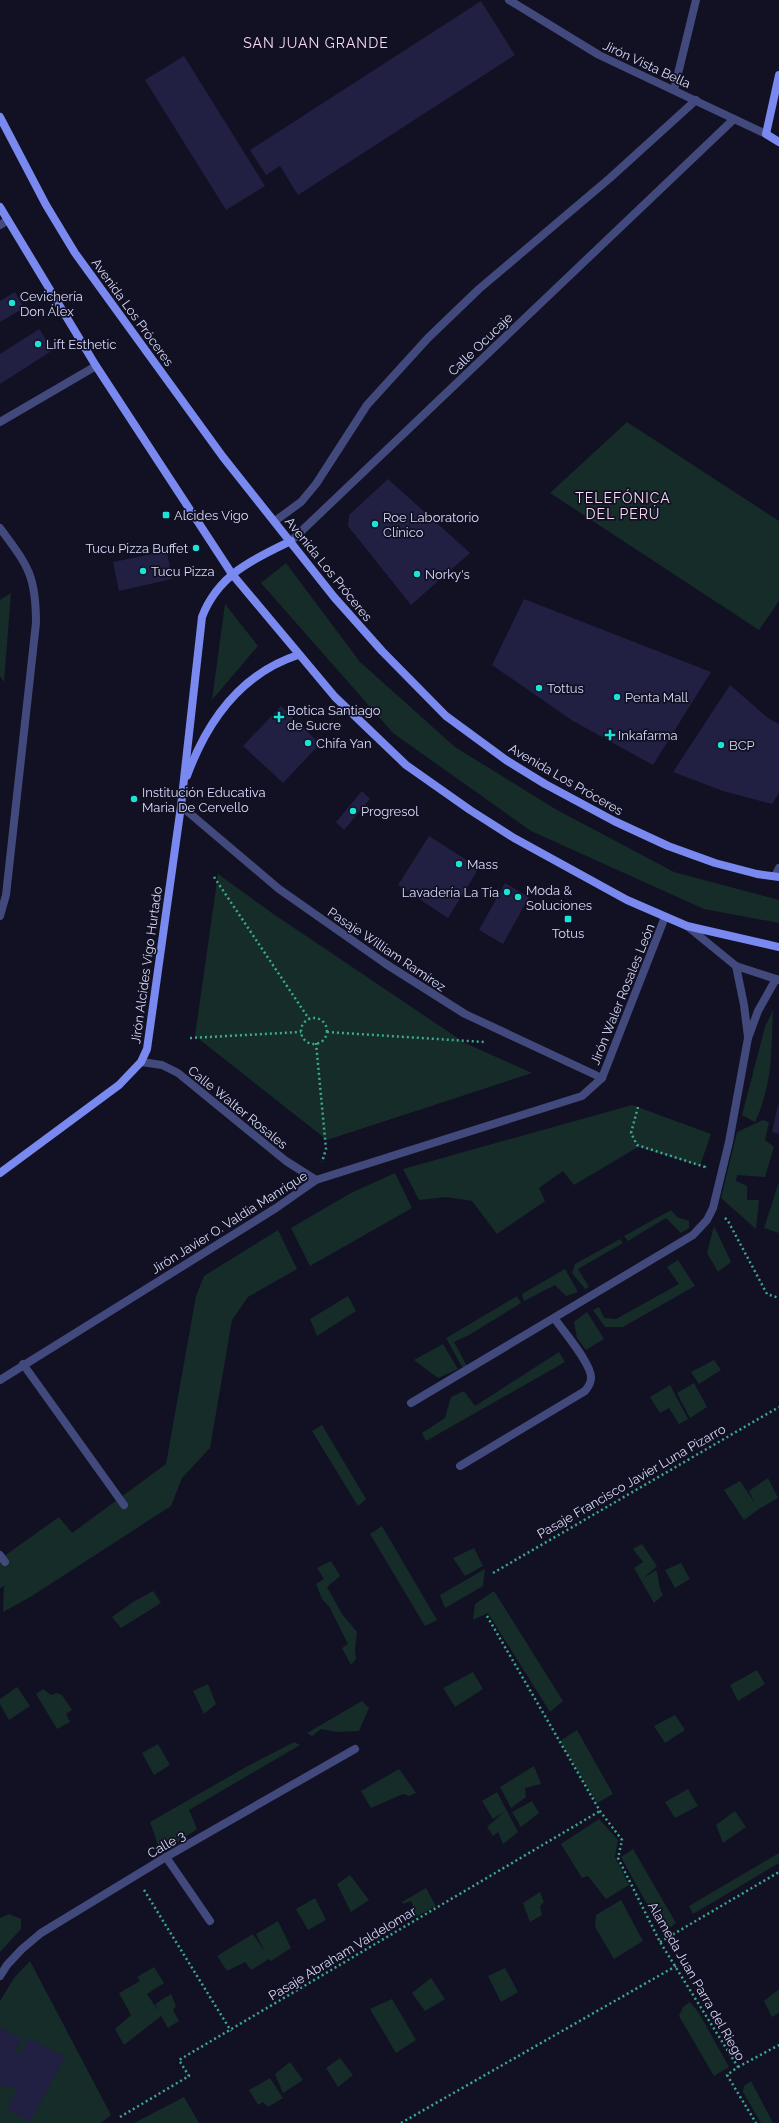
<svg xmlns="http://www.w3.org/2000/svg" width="779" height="2123" font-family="Raleway,sans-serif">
	<rect width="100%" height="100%" fill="#111123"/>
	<!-- green -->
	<g fill="#152c28">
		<path d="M627,422L779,521V601L759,630L550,493Z"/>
		<path d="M286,563L360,662L455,747L557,810L674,872L779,900V923L704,909L531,831L393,733L261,583Z"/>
		<path d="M11,593L4,682L0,676V600Z"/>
		<path d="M225,604L258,646L212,700Z"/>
		<path d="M218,874L272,913L465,1043L532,1073L327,1140L195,1036Z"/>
		<path d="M773,1010C771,1051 773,1084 755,1122L742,1115L765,1027Z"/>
		<path d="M632,1105L711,1134L700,1166L638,1147L574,1185L563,1171L539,1188L545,1201L497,1234L472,1201L446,1197L419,1200L403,1169Z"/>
		<path d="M763,1120L769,1122L765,1140L774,1147L765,1177L737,1175L736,1181L747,1186V1200H759L756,1229L721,1198L737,1132Z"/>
		<path d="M395,1173L412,1208L310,1266L291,1228L351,1193Z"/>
		<path d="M779,1182V1233L764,1228Z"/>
		<path d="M671,1210L677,1217L689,1221V1228L681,1233L666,1218L628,1241L624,1236Z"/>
		<path d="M714,1226L731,1262L718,1272L707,1253Z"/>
		<path d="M278,1230L297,1269L248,1297L232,1320L210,1448L182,1478L171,1506L32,1596L3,1612L4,1586L0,1588V1559L59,1517L72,1533L166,1464L196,1296L204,1276Z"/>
		<path d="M620,1239L623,1243L578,1269L589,1287L585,1289L572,1273L575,1264Z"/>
		<path d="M678,1260L695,1286L623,1327H605L593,1310L599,1307L604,1318L616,1319L679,1284L667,1267Z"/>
		<path d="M565,1269L578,1292L566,1296L555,1285L524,1301L522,1294Z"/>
		<path d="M348,1296L356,1311L317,1336L310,1319Z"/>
		<path d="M517,1296L521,1303L469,1335L454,1342L467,1366L462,1367L446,1338Z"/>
		<path d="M587,1312L604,1339L586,1350L577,1338L574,1322Z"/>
		<path d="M443,1344L458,1369L438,1378L414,1360Z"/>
		<path d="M559,1352L565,1362L426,1441L422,1433L445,1418L451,1397L464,1391L475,1406Z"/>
		<path d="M714,1360L721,1370L699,1384L691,1372Z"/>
		<path d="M694,1383L707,1407L690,1418L677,1393Z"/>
		<path d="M670,1385L688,1419L679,1424L669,1408L660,1413L650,1397Z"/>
		<path d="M322,1425L366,1499L358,1506L312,1431Z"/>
		<path d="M768,1478L778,1498L759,1509L744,1520L724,1490L740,1481L755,1503L749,1491Z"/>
		<path d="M382,1526L437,1620L425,1626L370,1534Z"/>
		<path d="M642,1544L657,1566L644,1578L656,1570C660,1580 657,1584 663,1595L654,1603L634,1568L643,1562L633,1549Z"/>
		<path d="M474,1548L483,1566L465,1576L453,1558Z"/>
		<path d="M331,1561L340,1576L327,1587L342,1614L357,1632L355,1650L356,1659L351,1665L342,1648L348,1644L330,1608L322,1599L316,1584L324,1579L317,1568Z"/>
		<path d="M681,1563L690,1579L675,1588L665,1570Z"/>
		<path d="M485,1569L483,1586L445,1608L440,1595Z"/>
		<path d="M153,1591L161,1603L121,1628L112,1617L133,1602Z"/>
		<path d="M494,1591L563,1701L550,1712L488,1613L473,1620L475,1604Z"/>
		<path d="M757,1670L765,1684L738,1701L730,1685Z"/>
		<path d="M473,1672L483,1689L455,1707L443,1688Z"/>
		<path d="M208,1684L216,1704L204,1714L193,1691Z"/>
		<path d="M17,1687L30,1706L9,1720L0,1704V1699Z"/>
		<path d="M43,1689L51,1695L56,1693L62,1695L72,1710L66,1714L70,1722L57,1729L36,1694Z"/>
		<path d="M362,1701L369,1708L359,1731L336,1732L321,1729L312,1736L307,1733Z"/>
		<path d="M675,1715L685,1730L665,1743L654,1726Z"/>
		<path d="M577,1730L613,1794L597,1803L560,1741Z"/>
		<path d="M294,1742L300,1745L189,1810L197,1829L166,1850L158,1845L150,1822L246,1767Z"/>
		<path d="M158,1744L170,1765L154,1775L142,1753Z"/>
		<path d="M534,1766L541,1784L525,1788L526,1797L511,1808L500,1787Z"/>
		<path d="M399,1769L416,1793L409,1796L403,1794L371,1808L361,1791Z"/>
		<path d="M688,1789L698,1806L675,1818L665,1802Z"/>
		<path d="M497,1792L518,1832L503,1844L498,1832L493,1836L487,1827L504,1812L493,1819L482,1801Z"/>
		<path d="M532,1801L539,1813L521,1827L512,1812Z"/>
		<path d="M735,1811L746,1827L723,1843L716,1825Z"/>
		<path d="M599,1819L618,1840L615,1857L629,1885L606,1899L588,1876L582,1878L561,1844Z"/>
		<path d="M633,1849L676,1923L663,1933L621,1857Z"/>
		<path d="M779,1853V1863L693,1914L689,1906Z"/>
		<path d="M350,1875L369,1900L351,1912L337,1884Z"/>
		<path d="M426,1888L436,1906L412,1919L409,1914L415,1911L411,1901L403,1904L402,1902Z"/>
		<path d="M540,1892L544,1902L540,1906L542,1915L530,1922L523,1903Z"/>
		<path d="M315,1898L326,1920L308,1930L296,1909Z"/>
		<path d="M621,1900L643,1941L614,1959L595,1927L596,1915Z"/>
		<path d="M9,1914L21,1919V1929L0,1952V1918Z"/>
		<path d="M278,1921L291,1948L271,1961L269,1959L251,1970L245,1962L227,1971L217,1956L253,1934L265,1952L256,1934Z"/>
		<path d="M30,1961L111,2115L101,2123H0V2001L14,1978Z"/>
		<path d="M154,1967L164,1983L147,1994L159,2012L155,2004L171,1994L176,2006L173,2010L179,2021L168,2028L161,2016L124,2045L115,2029L131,2015L119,1993L140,1981L137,1977Z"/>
		<path d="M505,1968L518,1992L501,2002L488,1976Z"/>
		<path d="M431,1978L445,1999L425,2011L412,1993Z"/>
		<path d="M779,1989V2013L772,2017L764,2001Z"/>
		<path d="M392,1999L416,2040L396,2053L370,2009Z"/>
		<path d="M690,2002L699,2013L729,2067L714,2076L679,2016L683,2007Z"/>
		<path d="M340,2058L353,2075L338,2087L326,2068Z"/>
		<path d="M290,2062L303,2080L283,2093L275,2074Z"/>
		<path d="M270,2078L283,2098L268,2107L263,2102L258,2105L249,2090Z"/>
		<path d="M751,2081L773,2123H761L743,2092L744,2086Z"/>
		<path d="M184,2097L199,2123H134Z"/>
	</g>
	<!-- building -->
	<g fill="#211f42">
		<path d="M481,1L515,55L298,195L280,166L266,175L250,150Z"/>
		<path d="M184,56L265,186L226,210L145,80Z"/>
		<path d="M15,292L24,308L0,322V301Z"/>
		<path d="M39,329L53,350L0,384V354Z"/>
		<path d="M388,479L470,553L411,605L348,526L349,515Z"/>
		<path d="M167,551L172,579L119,591L113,562Z"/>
		<path d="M524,599L711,672L653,765L573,721L492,665Z"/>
		<path d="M730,685L768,718L779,724V793L772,804L723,791L673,772Z"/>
		<path d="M281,706L320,744L283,783L243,746Z"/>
		<path d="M362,791L370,799L344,830L336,822Z"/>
		<path d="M429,836L479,868L448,918L398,885Z"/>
		<path d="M505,883L529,897L503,944L479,930Z"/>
		<path d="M778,1105H779V1134L772,1132Z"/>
		<path d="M0,2027L22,2039L15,2051L20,2054L29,2038L65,2057L30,2122L7,2109L18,2088L0,2086Z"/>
	</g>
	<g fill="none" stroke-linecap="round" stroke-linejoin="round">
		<!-- path -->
		<g stroke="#3da991" stroke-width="2.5" stroke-dasharray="2 3" stroke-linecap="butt">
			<path d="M214,877L309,1019"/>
			<circle cx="314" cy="1031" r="13"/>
			<path d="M327,1032L484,1042"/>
			<path d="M190,1038L301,1032"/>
			<path d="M316,1043L326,1149L322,1162"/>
			<path d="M638,1107L631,1133L637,1145L705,1167L704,1169"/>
			<path d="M725,1218L728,1221L767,1294L779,1298"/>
			<path d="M493,1573L779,1407"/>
			<path d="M487,1616L600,1811L622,1840L618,1858L660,1942L738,2067L727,2075L756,2123"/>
			<path d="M144,1890L231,2031"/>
			<path d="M660,1942L779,1872"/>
			<path d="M738,2067L779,2045"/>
			<path d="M120,2117L189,2076L179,2060L600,1811"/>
			<path d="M401,2123L676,1966"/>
		</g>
		<!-- lane -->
		<g stroke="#42497c" stroke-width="8">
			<path d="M674,90L696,0"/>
			<path d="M275,521L301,502L316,484L367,405L428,338L479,289L610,178L696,100"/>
			<path d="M460,1466L585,1391C588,1387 591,1384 591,1378C592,1364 563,1331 555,1319"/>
			<path d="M166,1857L210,1921"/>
		</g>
		<!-- street -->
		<g stroke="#42497c" stroke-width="8">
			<path d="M509,0L599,55L766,134"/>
			<path d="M0,225L8,220"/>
			<path d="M0,422L96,366"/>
			<path d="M0,528C28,566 36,575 36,623L6,895L0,916"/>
			<path d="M291,541L734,119"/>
			<path d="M181,806L279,889L386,964L465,1014L602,1078"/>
			<path d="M775,876L779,868"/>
			<path d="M687,926L736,966L779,980"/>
			<path d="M736,966L744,1005L748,1037"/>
			<path d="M141,1062L162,1065L178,1073L286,1161L316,1180"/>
			<path d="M23,1364L124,1505"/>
			<path d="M0,1380L276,1208L316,1180L582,1096L602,1078L665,917"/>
			<path d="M411,1403L693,1235L707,1220L713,1208L729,1142L748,1038L758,1011L776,979"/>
			<path d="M0,1555L5,1562"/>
			<path d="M0,1976L7,1965L22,1949L41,1933L166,1857L355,1749"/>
		</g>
		<!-- secondary -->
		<g stroke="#7a89ef" stroke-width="8">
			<path d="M779,75L766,134L779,142"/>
			<path d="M0,117L46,205L75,253L223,457L334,597L382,651L446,716L506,760L545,784L614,821L668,846L715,863L757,874L779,877"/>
			<path d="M0,207L96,366L232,574L335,697L406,765L470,810L514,838L627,900L687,926L779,947"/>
			<path d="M187,776C207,721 240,674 298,655"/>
			<path d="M0,1173L119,1085L141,1062L147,1049L181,806L202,617C218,575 253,559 291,541"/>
		</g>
	</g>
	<!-- markers -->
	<g fill="#1be3d7" stroke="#111123" stroke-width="1.5">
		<circle cx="12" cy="303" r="4"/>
		<circle cx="38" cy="344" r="4"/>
		<rect x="162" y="511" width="8" height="8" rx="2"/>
		<circle cx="375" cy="524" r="4"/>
		<circle cx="196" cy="548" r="4"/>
		<circle cx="143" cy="571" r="4"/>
		<circle cx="417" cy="574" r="4"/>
		<circle cx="539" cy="688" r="4"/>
		<circle cx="617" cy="697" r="4"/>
		<path d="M277 711h4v4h4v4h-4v4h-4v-4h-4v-4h4z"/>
		<path d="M608 729h4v4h4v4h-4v4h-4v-4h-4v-4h4z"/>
		<circle cx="308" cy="743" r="4"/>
		<circle cx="721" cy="745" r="4"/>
		<circle cx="134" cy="799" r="4"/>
		<circle cx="353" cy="811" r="4"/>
		<circle cx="459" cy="864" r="4"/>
		<circle cx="507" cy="892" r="4"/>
		<circle cx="518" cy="897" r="4"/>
		<rect x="564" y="915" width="8" height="8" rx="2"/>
	</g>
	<g text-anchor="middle" stroke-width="3.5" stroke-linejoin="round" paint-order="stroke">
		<!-- street labels -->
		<g font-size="13" fill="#d8d9fa" stroke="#111123">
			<text transform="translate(647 64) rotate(25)" y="5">Jirón Vista Bella</text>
			<text transform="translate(133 312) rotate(54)" y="5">Avenida Los Próceres</text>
			<text transform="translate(480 344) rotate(-44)" y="5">Calle Ocucaje</text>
			<text transform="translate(329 569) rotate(51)" y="5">Avenida Los Próceres</text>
			<text transform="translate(566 779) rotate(30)" y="5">Avenida Los Próceres</text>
			<text transform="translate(387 949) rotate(34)" y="5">Pasaje William Ramírez</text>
			<text transform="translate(146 965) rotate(-82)" y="5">Jirón Alcides Vigo Hurtado</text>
			<text transform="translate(622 994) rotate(-68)" y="5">Jirón Waler Rosales León</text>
			<text transform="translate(238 1107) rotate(39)" y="5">Calle Walter Rosales</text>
			<text transform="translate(229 1222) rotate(-32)" y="5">Jirón Javier O. Valdia Manrique</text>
			<text transform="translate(631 1481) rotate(-30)" y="5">Pasaje Francisco Javier Luna Pizarro</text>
			<text transform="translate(166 1844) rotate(-30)" y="5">Calle 3</text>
			<text transform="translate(342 1953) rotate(-31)" y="5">Pasaje Abraham Valdelomar</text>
			<text transform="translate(697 1981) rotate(60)" y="5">Alameda Juan Parra del Riego</text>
		</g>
		<!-- poi labels -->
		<g font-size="13" fill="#d8d9fa" stroke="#111123" text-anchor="start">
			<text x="20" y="301">Cevichería<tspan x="20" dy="15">Don Álex</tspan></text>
			<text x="46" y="349">Lift Esthetic</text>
			<text x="174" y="520">Alcides Vigo</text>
			<text x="383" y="522">Roe Laboratorio<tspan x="383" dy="15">Clínico</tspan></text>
			<text x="188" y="553" text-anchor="end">Tucu Pizza Buffet</text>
			<text x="151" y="576">Tucu Pizza</text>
			<text x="425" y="579">Norky's</text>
			<text x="547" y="693">Tottus</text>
			<text x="625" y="702">Penta Mall</text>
			<text x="287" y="715">Botica Santiago<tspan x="287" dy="15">de Sucre</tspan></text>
			<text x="618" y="740">Inkafarma</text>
			<text x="316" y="748">Chifa Yan</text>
			<text x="729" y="750">BCP</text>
			<text x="142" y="797">Institución Educativa<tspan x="142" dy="15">Maria De Cervello</tspan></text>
			<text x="361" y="816">Progresol</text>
			<text x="467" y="869">Mass</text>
			<text x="526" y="895">Moda &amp;<tspan x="526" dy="15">Soluciones</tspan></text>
			<text x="499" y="897" text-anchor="end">Lavadería La Tía</text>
			<text x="568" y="938" text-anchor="middle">Totus</text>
		</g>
		<!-- neighbourhood labels -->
		<g font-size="14" letter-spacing="1" fill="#fbd9f4" stroke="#111123">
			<text x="316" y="48">SAN JUAN GRANDE</text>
			<text x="623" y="503">TELEFÓNICA<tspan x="623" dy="16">DEL PERÚ</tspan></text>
		</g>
	</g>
</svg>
